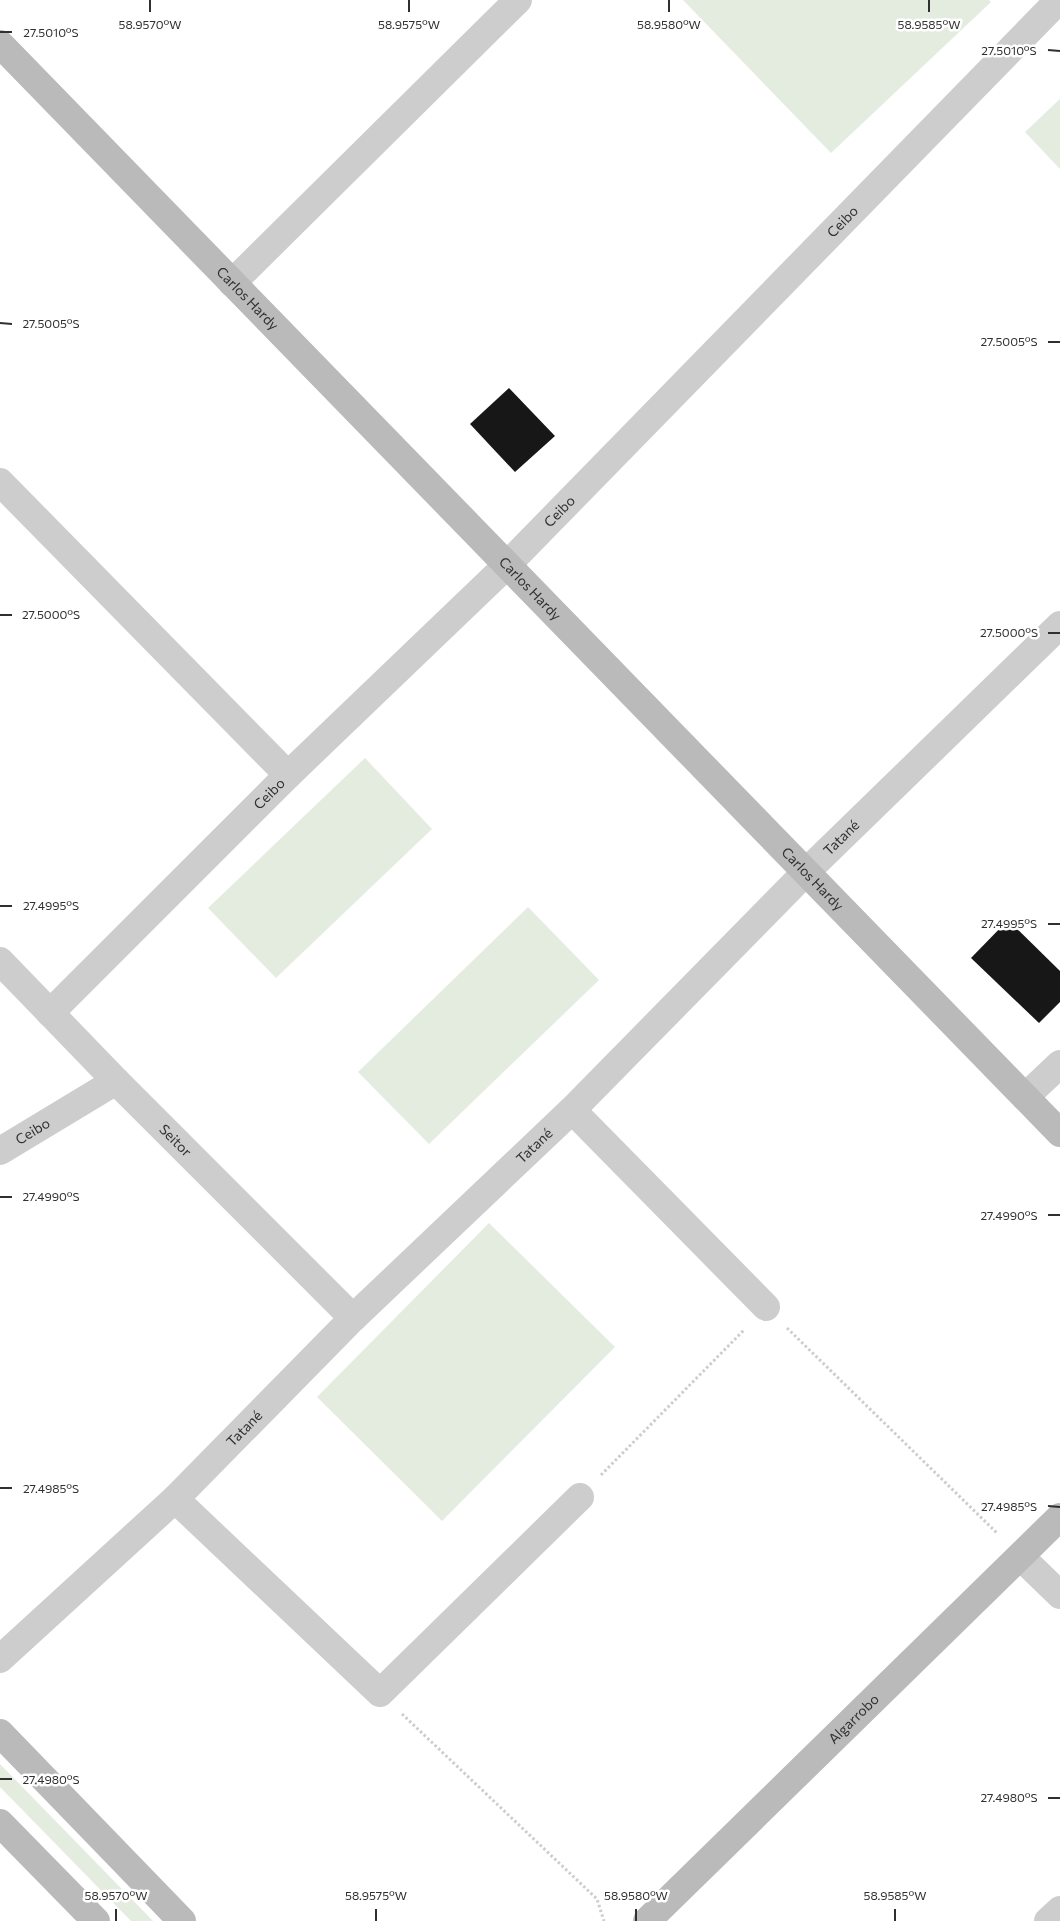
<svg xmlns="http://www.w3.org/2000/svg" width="1060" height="1921" font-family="Commissioner,sans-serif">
	<rect width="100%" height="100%" fill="#fff"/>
	<!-- green -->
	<g fill="#e4ecdf">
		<path d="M683,0H989L991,2L831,153Z"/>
		<path d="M1060,99V169L1025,132Z"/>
		<path d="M365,758L432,829L276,978L208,908Z"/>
		<path d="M528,907L599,980L429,1144L358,1072Z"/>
		<path d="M489,1223L615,1347L442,1521L317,1397Z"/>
		<path d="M0,1764L153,1921H131L0,1787Z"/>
	</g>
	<!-- building -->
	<g fill="#171717">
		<path d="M509,388L555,436L515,472L470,424Z"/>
		<path d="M1008,920L1060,971V1002L1039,1023L971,958Z"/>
	</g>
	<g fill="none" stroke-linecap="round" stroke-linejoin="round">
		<!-- path -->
		<g stroke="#cdcdcd" stroke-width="3" stroke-dasharray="2.5 2.5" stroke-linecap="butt">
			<path d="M787,1328L997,1533"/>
			<path d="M601,1475L744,1330"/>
			<path d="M402,1714L597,1899L604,1921"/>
		</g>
		<!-- street -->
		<g stroke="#cdcdcd" stroke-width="28">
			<path d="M232,283L518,0"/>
			<path d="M0,482L288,775"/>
			<path id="s1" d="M0,961L116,1081L353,1318"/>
			<path id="s2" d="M50,1013L288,775L507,565L1059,0"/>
			<path d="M1025,1097L1060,1064"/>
			<path d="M572,1110L766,1307"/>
			<path id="s3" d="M0,1151L116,1081"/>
			<path d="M175,1499L380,1693L580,1497"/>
			<path d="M1021,1557L1060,1595"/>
			<path id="s4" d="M0,1659L175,1499L353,1318L572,1110L806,872L1060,625"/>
			<path d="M1048,1921L1060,1910"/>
		</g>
		<!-- secondary -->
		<g stroke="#bababa" stroke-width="28">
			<path id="s5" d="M0,44L1060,1133"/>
			<path d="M0,1733L182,1921"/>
			<path d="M0,1823L96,1921"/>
			<path id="s6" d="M647,1921L1060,1517"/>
		</g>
	</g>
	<!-- ticks -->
	<path fill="none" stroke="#303030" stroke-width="2" d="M150,12V0M409,12V0M669,12V0M929,12V0M0,32H12M1048,50L1060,51M0,323L12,324M1048,342H1060M0,615H12M1048,633H1060M0,906H12M1048,924H1060M0,1197H12M1048,1215H1060M0,1488H12M1048,1506L1060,1507M0,1779H12M1048,1798H1060M116,1921V1909M376,1921V1909M636,1921V1909M895,1921V1909"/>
	<g text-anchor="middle" stroke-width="5" stroke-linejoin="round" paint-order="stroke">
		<!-- street labels -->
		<g font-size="14" fill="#303030" stroke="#fff">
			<text dy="5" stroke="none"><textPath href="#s2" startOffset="1120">Ceibo</textPath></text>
			<text dy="5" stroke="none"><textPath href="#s5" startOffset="355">Carlos Hardy</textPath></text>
			<text dy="5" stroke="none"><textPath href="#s2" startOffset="715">Ceibo</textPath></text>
			<text dy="5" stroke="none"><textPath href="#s5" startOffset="760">Carlos Hardy</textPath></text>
			<text dy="5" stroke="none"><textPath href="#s2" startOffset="310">Ceibo</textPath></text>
			<text dy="5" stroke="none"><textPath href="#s4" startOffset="1176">Tatané</textPath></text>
			<text dy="5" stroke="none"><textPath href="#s5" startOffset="1165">Carlos Hardy</textPath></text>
			<text dy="5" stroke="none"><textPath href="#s3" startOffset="38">Ceibo</textPath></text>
			<text dy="5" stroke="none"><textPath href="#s1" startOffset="251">Seitor</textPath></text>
			<text dy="5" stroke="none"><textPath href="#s4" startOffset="741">Tatané</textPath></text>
			<text dy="5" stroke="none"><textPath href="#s4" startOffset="336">Tatané</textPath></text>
			<text dy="5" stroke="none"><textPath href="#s6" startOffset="289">Algarrobo</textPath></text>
		</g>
	</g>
	<g font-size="12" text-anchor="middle" fill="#303030" stroke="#fff" stroke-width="5" stroke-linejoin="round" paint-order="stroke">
		<text x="150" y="29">58.9570°W</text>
		<text x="409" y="29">58.9575°W</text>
		<text x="669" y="29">58.9580°W</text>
		<text x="929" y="29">58.9585°W</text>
		<text x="51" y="37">27.5010°S</text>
		<text x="1009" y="55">27.5010°S</text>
		<text x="51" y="328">27.5005°S</text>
		<text x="1009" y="346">27.5005°S</text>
		<text x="51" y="619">27.5000°S</text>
		<text x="1009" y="637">27.5000°S</text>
		<text x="51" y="910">27.4995°S</text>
		<text x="1009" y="928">27.4995°S</text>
		<text x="51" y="1201">27.4990°S</text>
		<text x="1009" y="1220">27.4990°S</text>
		<text x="51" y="1493">27.4985°S</text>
		<text x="1009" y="1511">27.4985°S</text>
		<text x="51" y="1784">27.4980°S</text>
		<text x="1009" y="1802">27.4980°S</text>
		<text x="116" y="1900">58.9570°W</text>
		<text x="376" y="1900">58.9575°W</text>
		<text x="636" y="1900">58.9580°W</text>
		<text x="895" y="1900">58.9585°W</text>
	</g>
</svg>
